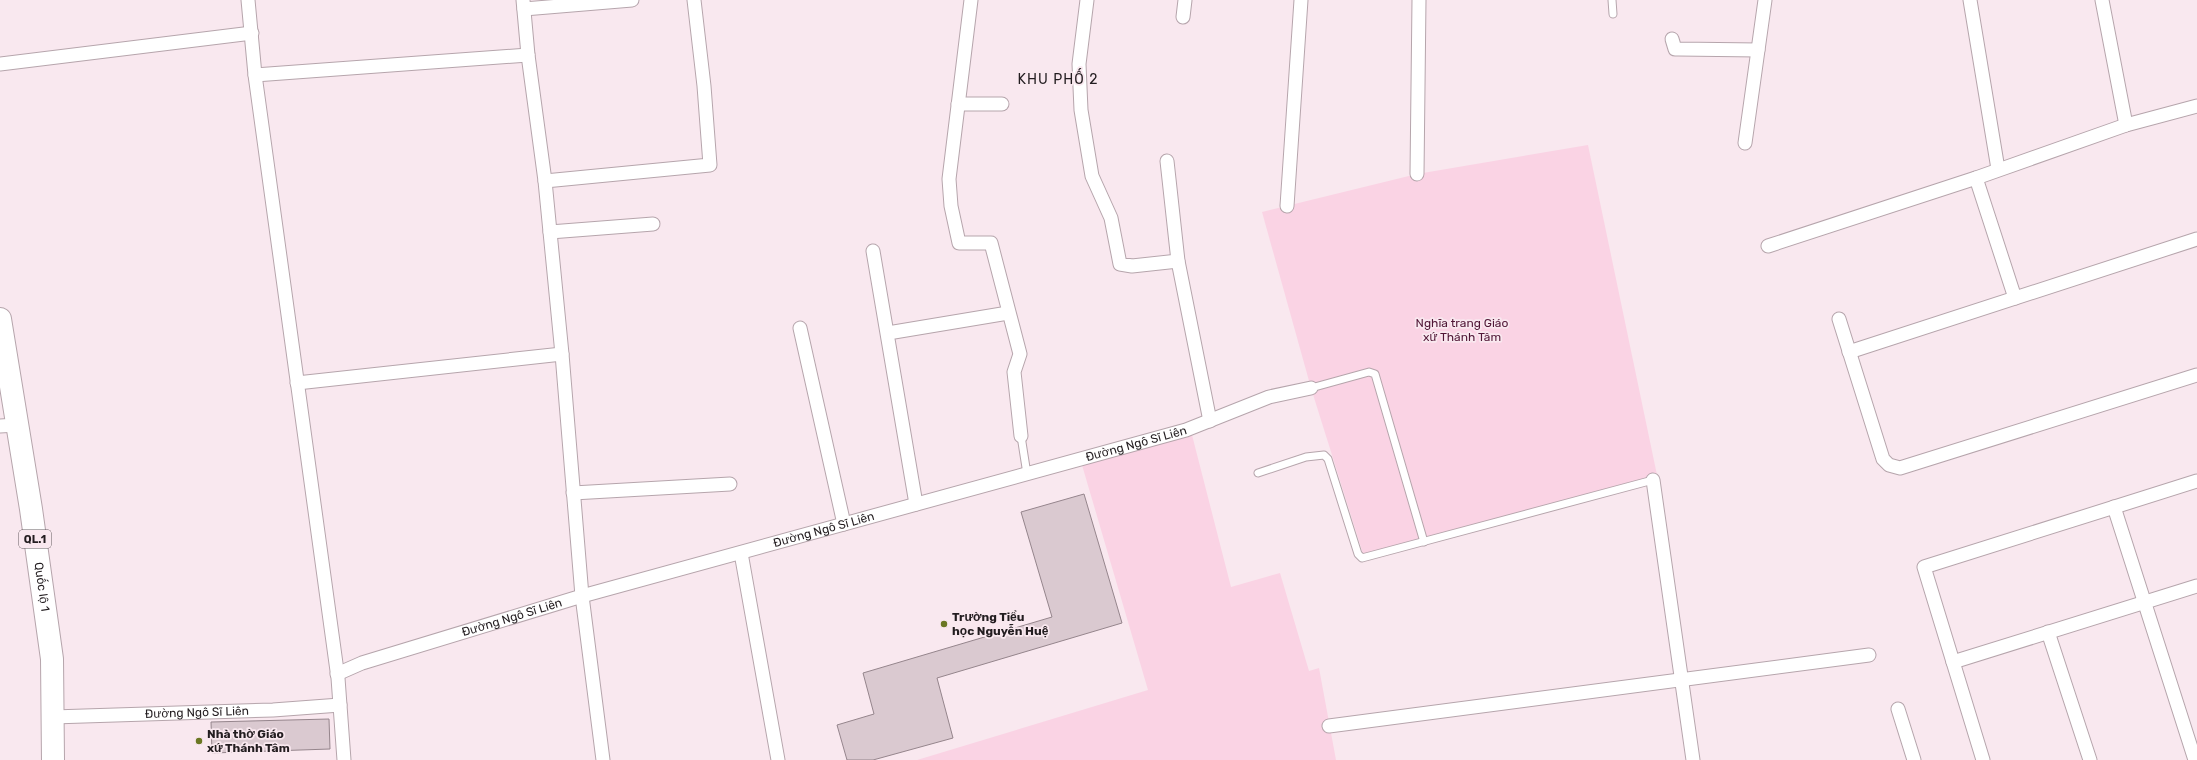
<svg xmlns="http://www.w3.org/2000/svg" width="2197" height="760" font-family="Rubik,sans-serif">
	<rect width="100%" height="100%" fill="#f9e8ef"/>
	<!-- green -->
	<g fill="#fad3e4">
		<path d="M1588,145L1657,475L1363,554L1311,388L1262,212L1417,174Z"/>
		<path d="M1192,435L1231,587L1280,573L1309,671L1319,668L1336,760H917L1148,690L1082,465Z"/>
	</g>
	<!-- building -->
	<g fill="#dac9d0" stroke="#95858c">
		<path d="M1084,494L1122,623L937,678L953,738L873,760H847L837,725L874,714L863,673L1052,617L1021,512Z"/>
		<path d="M329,719L330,749L212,753L211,722Z"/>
	</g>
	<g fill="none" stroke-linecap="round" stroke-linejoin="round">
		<defs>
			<g id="service">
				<path d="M1612,0L1613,14"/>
				<path d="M1311,388L1369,372L1375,374L1424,542"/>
				<path d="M1021,436L1027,474"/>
				<path d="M1258,473L1306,457L1324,455L1328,459L1358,554L1362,558L1653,480"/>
			</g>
			<g id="minor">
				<path d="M248,0L255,75L338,678L344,760"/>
				<path d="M523,0L528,55L545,181L562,354L582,596L603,760"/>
				<path d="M971,0L949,179L951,206L959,243H991L1020,354L1014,372L1021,436"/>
				<path d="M1087,0L1079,64L1081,110L1092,176L1111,218L1120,264L1132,266L1178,261"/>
				<path d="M1970,0L1998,169"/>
				<path d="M2102,0L2126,125"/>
				<path d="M524,9L632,0"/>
				<path d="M1183,17L1185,0"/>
				<path d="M1672,39L1675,49H1678L1758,50"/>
				<path d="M0,64L252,33"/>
				<path d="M255,75L528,55"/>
				<path d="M958,104H1002"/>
				<path d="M1745,143L1765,0"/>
				<path d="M1167,161L1178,261L1210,421"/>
				<path d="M1417,174L1419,0"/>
				<path d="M1976,178L2015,298"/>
				<path d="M545,181L710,165L704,86L694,0"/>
				<path d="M1287,206L1301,0"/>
				<path d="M550,232L653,224"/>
				<path d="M1768,246L1976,178L2126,125L2197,106"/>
				<path d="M873,251L916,504"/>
				<path d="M1839,319L1883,459L1889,465L1900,468L2197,375"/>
				<path d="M800,328L844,524"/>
				<path d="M888,333L1008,313"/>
				<path d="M1849,352L2197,239"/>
				<path d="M297,383L562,354"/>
				<path d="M0,426L17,425"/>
				<path d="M1653,480L1693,760"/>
				<path d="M573,493L730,484"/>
				<path d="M2114,507L2195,760"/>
				<path d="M741,553L778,760"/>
				<path d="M2048,632L2090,760"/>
				<path d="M1953,662L2197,586"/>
				<path id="s1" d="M337,674L362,663L582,596L1186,430L1269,397L1311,388"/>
				<path d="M1898,709L1914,760"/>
				<path id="s2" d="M53,717L273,710L340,705"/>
				<path d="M1329,726L1869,655"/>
				<path d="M1983,760L1924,567L2197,481"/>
			</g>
			<g id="trunk">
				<path id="s3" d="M0,319L31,509L52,659L53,760"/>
			</g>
		</defs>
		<!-- service casing -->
		<use href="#service" stroke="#b6a5ac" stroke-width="9"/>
		<!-- minor casing -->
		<use href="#minor" stroke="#b6a5ac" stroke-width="15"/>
		<!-- trunk casing -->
		<use href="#trunk" stroke="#b6a5ac" stroke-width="24"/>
		<!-- service -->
		<use href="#service" stroke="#fff" stroke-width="7"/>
		<!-- minor -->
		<use href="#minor" stroke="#fff" stroke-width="13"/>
		<!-- trunk -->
		<use href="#trunk" stroke="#fff" stroke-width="22"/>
	</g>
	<!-- markers -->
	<g fill="#6b7723" stroke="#f9e8ef" stroke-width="1.5">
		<circle cx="944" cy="624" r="4"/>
		<circle cx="199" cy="741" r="4"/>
	</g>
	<g text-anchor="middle" stroke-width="3.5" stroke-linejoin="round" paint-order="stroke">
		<!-- shield labels -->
		<rect fill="#f9e8ef" stroke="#635a5e" stroke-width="1" x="19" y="530" width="32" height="18" rx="3"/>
		<g font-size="11" font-weight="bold" fill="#231d20">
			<text x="35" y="543">QL.1</text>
		</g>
		<!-- park labels -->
		<g font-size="12" fill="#501636" stroke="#f9e8ef">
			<text x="1462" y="327">Nghĩa trang Giáo<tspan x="1462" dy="14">xứ Thánh Tâm</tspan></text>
		</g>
		<!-- street labels -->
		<g font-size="12" fill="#231d20" stroke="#f9e8ef">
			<text dy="4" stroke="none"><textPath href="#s1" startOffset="832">Đường Ngô Sĩ Liên</textPath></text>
			<text dy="4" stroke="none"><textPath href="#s1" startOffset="508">Đường Ngô Sĩ Liên</textPath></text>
			<text dy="4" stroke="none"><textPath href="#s3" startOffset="271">Quốc lộ 1</textPath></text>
			<text dy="4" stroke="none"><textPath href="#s1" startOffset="184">Đường Ngô Sĩ Liên</textPath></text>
			<text dy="4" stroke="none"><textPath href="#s2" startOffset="144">Đường Ngô Sĩ Liên</textPath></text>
		</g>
		<!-- poi labels -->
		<g font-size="12" font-weight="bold" fill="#231d20" stroke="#f9e8ef" text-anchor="start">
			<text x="952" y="621">Trường Tiểu<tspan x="952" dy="14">học Nguyễn Huệ</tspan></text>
			<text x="207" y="738">Nhà thờ Giáo<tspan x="207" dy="14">xứ Thánh Tâm</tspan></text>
		</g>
		<!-- quarter labels -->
		<g font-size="14" letter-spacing="1" fill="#231d20" stroke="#f9e8ef">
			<text x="1058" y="84">KHU PHỐ 2</text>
		</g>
	</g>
</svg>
